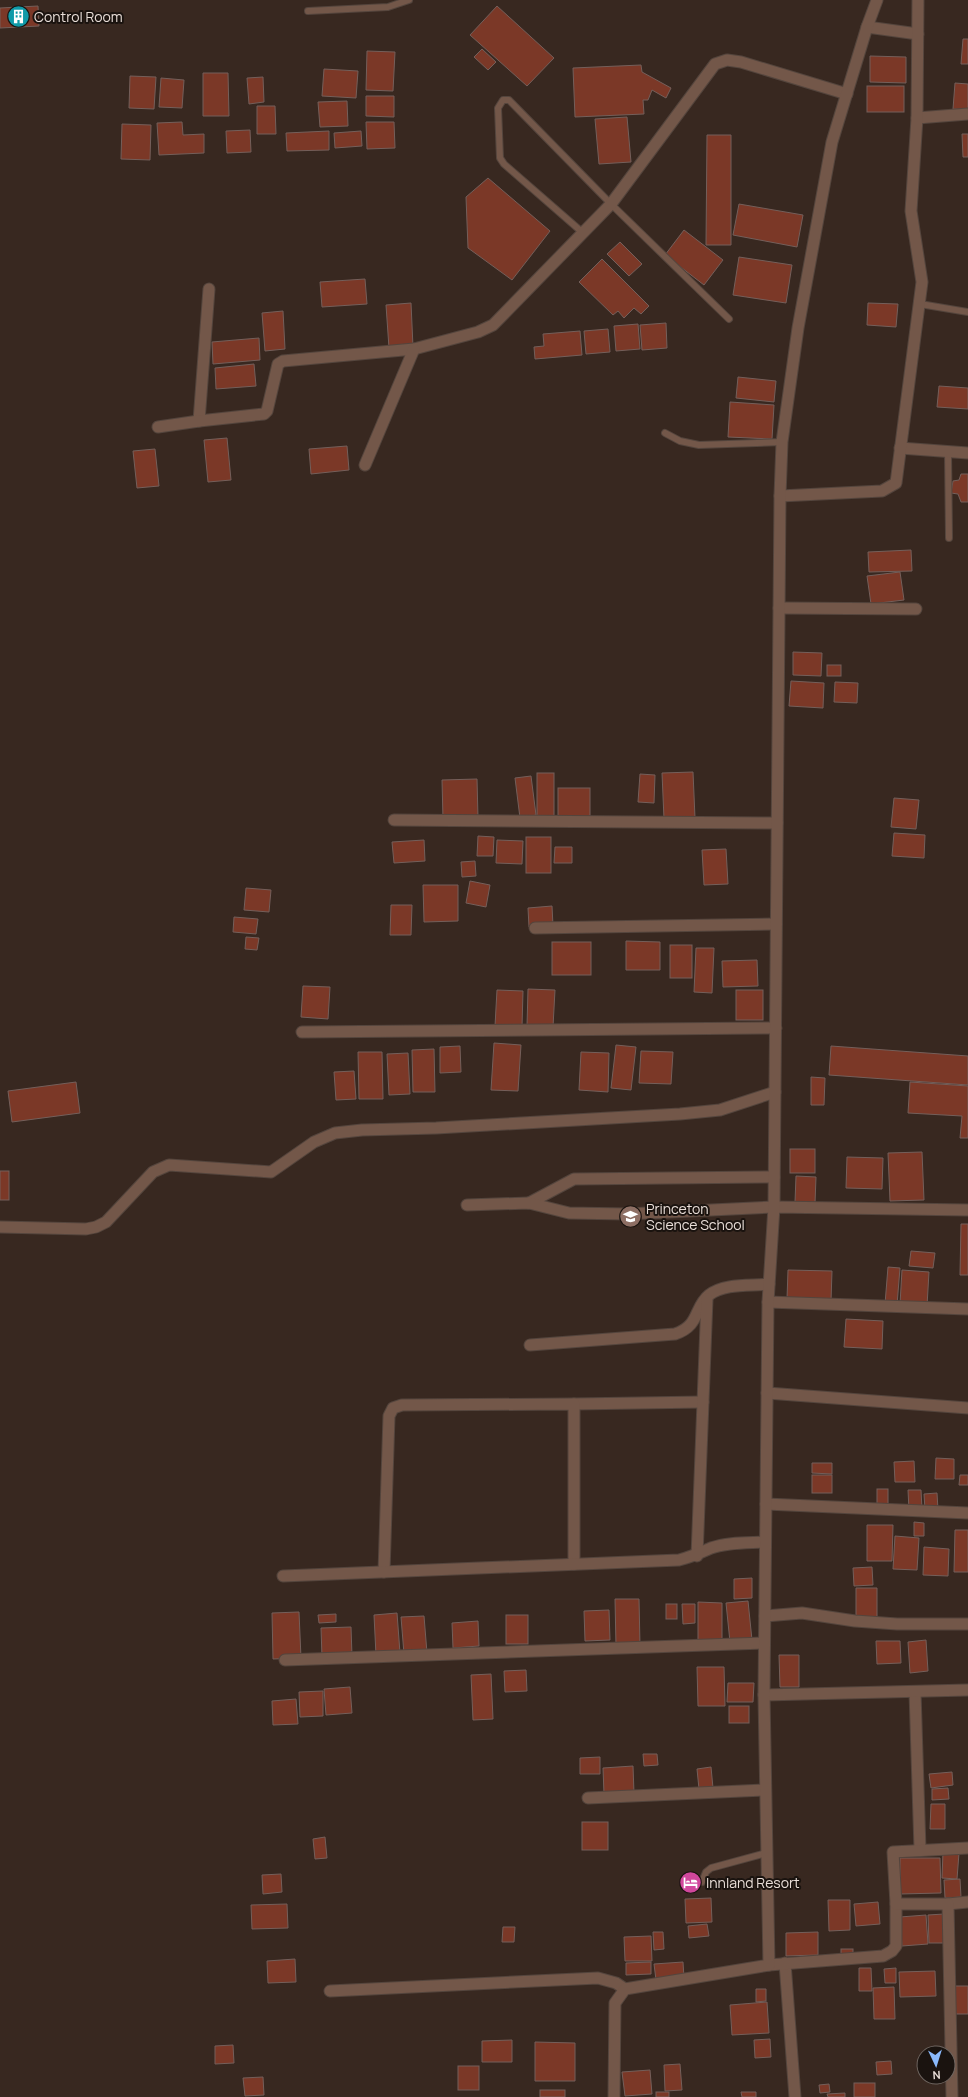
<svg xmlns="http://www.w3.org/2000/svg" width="968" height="2097" font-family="Manrope,sans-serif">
	<rect width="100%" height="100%" fill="#382820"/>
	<!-- building -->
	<g fill="#7b3827" stroke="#745f5a">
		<path d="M38,6L39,26L0,28V8Z"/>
		<path d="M497,6L554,58L527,86L470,35Z"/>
		<path d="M963,39H968V64H961Z"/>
		<path d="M482,49L496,62L488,70L474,57Z"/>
		<path d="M367,51L395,52L393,91L366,90Z"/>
		<path d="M870,56L906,57V83L870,82Z"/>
		<path d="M641,65L642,72L671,88L666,98L652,90L648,100H643L644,114L575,117L573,68Z"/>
		<path d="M324,69L358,71L356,98L322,96Z"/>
		<path d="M203,73H228L229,116H203Z"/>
		<path d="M130,76L156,77L154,109L129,108Z"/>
		<path d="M263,77L264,102L249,104L247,78Z"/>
		<path d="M161,78L184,80L182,108L159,107Z"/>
		<path d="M955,83L968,84V110L953,109Z"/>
		<rect x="867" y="86" width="37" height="26"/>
		<path d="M366,96H394V117L366,116Z"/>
		<path d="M347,101L348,126L320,127L318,102Z"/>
		<path d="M257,106H275L276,134H257Z"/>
		<path d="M627,117L631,162L599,164L595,119Z"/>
		<path d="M182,122L183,135L204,134V153L159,155L157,123Z"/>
		<path d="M366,122H394L395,148L367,149Z"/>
		<path d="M122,124L151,125L150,160L121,159Z"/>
		<path d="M250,130L251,152L227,153L226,131Z"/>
		<path d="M329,131V150L287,151L286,133Z"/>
		<path d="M361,131L362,146L335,148L334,133Z"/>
		<path d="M962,134H968V157H963Z"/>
		<path d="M707,135H731V245H706Z"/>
		<path d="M488,178L550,231L512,280L468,248L466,197Z"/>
		<path d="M739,204L803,215L797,247L733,235Z"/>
		<path d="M684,230L723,260L704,285L665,255Z"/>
		<path d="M620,242L642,264L629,276L607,254Z"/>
		<path d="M739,257L792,265L786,303L733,295Z"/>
		<path d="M602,259L649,306L641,314L634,308L624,318L618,311L613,315L579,282Z"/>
		<path d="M365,279L367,304L322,307L320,282Z"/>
		<path d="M411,303L413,347L389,348L386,305Z"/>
		<path d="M868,303L898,304L896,327L867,325Z"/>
		<path d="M283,311L285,349L265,351L262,313Z"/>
		<path d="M666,323L667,348L642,350L640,325Z"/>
		<path d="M638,324L640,349L616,351L614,326Z"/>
		<path d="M608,329L610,352L586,354L584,331Z"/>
		<path d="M580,331L582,355L535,359L534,347L544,346L543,334Z"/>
		<path d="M259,338L260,360L213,364L212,342Z"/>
		<path d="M254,364L256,386L216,389L215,368Z"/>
		<path d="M738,377L776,381L774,402L736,398Z"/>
		<path d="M939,386L968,388V409L937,407Z"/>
		<path d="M730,402L774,405L772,439L728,437Z"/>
		<path d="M227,438L231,480L208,482L204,440Z"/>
		<path d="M347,446L349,470L311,474L309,449Z"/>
		<path d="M155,449L159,486L137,488L133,451Z"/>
		<path d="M961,474H968V502H961L958,494L951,493L953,481L959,480Z"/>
		<path d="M911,550L912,571L869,572L868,552Z"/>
		<path d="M900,572L904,600L871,604L867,576Z"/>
		<path d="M793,652L822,653L821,676L793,675Z"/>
		<rect x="827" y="665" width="14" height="11"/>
		<path d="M791,681L824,683L823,708L789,706Z"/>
		<path d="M835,682L858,683L857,703L834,702Z"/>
		<path d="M693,772L695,818L664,819L662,773Z"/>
		<rect x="537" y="773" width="17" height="46"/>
		<path d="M640,774L655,775L654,803L638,802Z"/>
		<path d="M531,776L536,815L520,818L515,778Z"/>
		<path d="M477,779L478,818L443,819L442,780Z"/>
		<rect x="558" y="788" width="32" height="31"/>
		<path d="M894,798L919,800L916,829L891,827Z"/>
		<path d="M894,833L925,835L924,858L892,856Z"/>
		<path d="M478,836L494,837L493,856H477Z"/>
		<rect x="526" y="837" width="25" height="36"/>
		<path d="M424,840L425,861L394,863L392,842Z"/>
		<path d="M497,840L523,841L522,864L496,863Z"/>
		<path d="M555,847H572V863H554Z"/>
		<path d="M726,849L728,884L704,885L702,850Z"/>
		<path d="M475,861L476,876L462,877L461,862Z"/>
		<path d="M470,881L490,885L486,907L466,903Z"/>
		<path d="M423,885H458V921L424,922Z"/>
		<path d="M246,888L271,890L269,912L244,910Z"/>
		<path d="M391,905H412L411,935H390Z"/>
		<path d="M552,906L553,926L529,927L528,908Z"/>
		<path d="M234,917L258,919L256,934L233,932Z"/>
		<path d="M246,937L259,938L257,950L245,949Z"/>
		<path d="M626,941L660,942V970H626Z"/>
		<rect x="552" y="942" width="39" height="33"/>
		<rect x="670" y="945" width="22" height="33"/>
		<path d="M696,948H714L712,993L694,992Z"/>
		<path d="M757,960L758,986L723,987L722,961Z"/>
		<path d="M303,986L330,987L328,1019L301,1017Z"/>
		<path d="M528,989L555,990L553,1027L527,1026Z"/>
		<path d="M497,990L523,991L522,1027L495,1026Z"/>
		<rect x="736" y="990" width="27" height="30"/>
		<path d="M494,1043L521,1045L518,1091L491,1090Z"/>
		<path d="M616,1045L636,1047L631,1090L611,1088Z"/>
		<path d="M460,1046L461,1072L440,1073V1047Z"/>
		<path d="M831,1046L968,1056V1085L829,1075Z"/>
		<path d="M434,1049L435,1092H413L412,1050Z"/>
		<path d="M641,1051L673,1052L671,1084L639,1083Z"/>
		<path d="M358,1052H382L383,1099H359Z"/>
		<path d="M581,1052L609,1053L608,1092L579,1090Z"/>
		<path d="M408,1053L410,1094L389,1095L387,1054Z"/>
		<path d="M354,1071L356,1099L336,1100L334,1072Z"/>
		<path d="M811,1077L825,1078L824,1105H811Z"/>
		<path d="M76,1082L80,1113L12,1122L8,1091Z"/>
		<path d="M910,1082L968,1086V1138H960L962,1116L908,1113Z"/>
		<rect x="790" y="1149" width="25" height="24"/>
		<path d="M922,1152L924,1200L890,1201L888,1153Z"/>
		<path d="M847,1157L883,1158L882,1189L846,1188Z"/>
		<rect x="0" y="1171" width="9" height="29"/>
		<path d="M796,1176L816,1177L815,1203L795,1202Z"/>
		<path d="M961,1224H968V1275H960Z"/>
		<path d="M911,1251L935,1253L933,1268L909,1266Z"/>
		<path d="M888,1267L900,1268L897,1305L885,1304Z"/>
		<path d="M788,1270L832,1271L831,1301L787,1299Z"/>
		<path d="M902,1270L929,1272L927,1306L900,1304Z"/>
		<path d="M846,1319L883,1321L882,1349L844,1347Z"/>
		<path d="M936,1458L954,1459V1479H935Z"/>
		<path d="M914,1461L915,1482H895L894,1462Z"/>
		<path d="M812,1463H832V1474L812,1473Z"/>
		<rect x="812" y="1475" width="20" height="18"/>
		<path d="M960,1475H968V1485H959Z"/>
		<rect x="877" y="1489" width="11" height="18"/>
		<path d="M908,1490H921L922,1509L909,1510Z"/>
		<path d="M937,1493L938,1510H925L924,1494Z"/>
		<path d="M914,1522L924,1523V1536H914Z"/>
		<path d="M867,1525H893L892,1561H867Z"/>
		<path d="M955,1530H968V1572H954Z"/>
		<path d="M895,1536L919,1538L917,1570L893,1569Z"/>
		<path d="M924,1547L949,1549L948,1576L923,1575Z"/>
		<path d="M872,1567L873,1585L854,1586L853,1568Z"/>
		<path d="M752,1578V1598L734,1599V1579Z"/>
		<path d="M856,1588H877V1617L856,1618Z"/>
		<path d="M615,1599H639L640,1646H616Z"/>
		<path d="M748,1601L752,1640L730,1642L726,1603Z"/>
		<path d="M698,1602L722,1603V1641H698Z"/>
		<rect x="666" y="1604" width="11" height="15"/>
		<path d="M682,1604H695V1623L683,1624Z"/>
		<path d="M609,1610L610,1640L585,1641L584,1611Z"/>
		<path d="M299,1612L301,1658L273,1659L272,1613Z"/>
		<path d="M397,1613L400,1653L376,1655L374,1615Z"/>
		<path d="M336,1614V1622L319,1623L318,1615Z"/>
		<rect x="506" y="1615" width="22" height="29"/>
		<path d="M424,1616L427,1653L404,1654L401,1617Z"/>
		<path d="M478,1621L479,1646L453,1648L452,1623Z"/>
		<path d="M351,1627L352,1656L322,1657L321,1628Z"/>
		<path d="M926,1640L928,1671L910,1673L908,1642Z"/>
		<path d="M876,1641H900L901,1663L877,1664Z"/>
		<path d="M779,1655H799V1687H780Z"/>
		<path d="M697,1667H724L725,1706H698Z"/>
		<path d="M526,1670L527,1691L505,1692L504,1671Z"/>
		<path d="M491,1674L493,1719L473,1720L471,1675Z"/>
		<path d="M728,1683H754L753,1702H727Z"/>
		<path d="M350,1687L352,1713L326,1715L324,1689Z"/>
		<path d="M323,1691V1716L300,1717L299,1692Z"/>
		<path d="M296,1699L298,1724L273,1725L272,1701Z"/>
		<rect x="729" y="1706" width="20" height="17"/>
		<path d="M643,1754H657L658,1765L644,1766Z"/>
		<path d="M600,1757V1774H580V1758Z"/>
		<path d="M633,1766L634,1793L604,1794L603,1768Z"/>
		<path d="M711,1767L713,1788L699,1789L697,1769Z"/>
		<path d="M952,1772L953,1785L931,1788L929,1774Z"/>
		<path d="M948,1788L949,1799L932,1800V1789Z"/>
		<path d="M931,1804H945V1829H930Z"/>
		<rect x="582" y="1822" width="26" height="28"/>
		<path d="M325,1837L327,1858L315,1859L313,1839Z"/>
		<path d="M943,1852L959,1853L957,1879L942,1878Z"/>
		<path d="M900,1858H940L941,1893L900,1894Z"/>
		<path d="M281,1874L282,1892L263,1894L262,1875Z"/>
		<path d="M960,1879L961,1897L945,1898L944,1880Z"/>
		<path d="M711,1898L712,1922L686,1923L685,1899Z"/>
		<path d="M828,1900H850V1930L829,1931Z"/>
		<path d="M878,1902L880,1924L856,1926L854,1904Z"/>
		<path d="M287,1904L288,1928L252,1929L251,1905Z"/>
		<path d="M944,1914L945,1943H929L928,1915Z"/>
		<path d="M926,1915L928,1944L902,1946L900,1917Z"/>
		<path d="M707,1924L709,1936L689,1938L688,1926Z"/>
		<path d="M503,1927H515L514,1942H502Z"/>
		<path d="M653,1932H663L664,1949L654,1950Z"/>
		<path d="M818,1932V1955L786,1956V1933Z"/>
		<path d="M651,1936L652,1961H625L624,1937Z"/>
		<rect x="841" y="1949" width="12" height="9"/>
		<path d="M295,1959L296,1982L268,1983L267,1961Z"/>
		<path d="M651,1962V1974L626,1975V1963Z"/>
		<path d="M683,1962L684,1978L656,1980L654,1964Z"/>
		<path d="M859,1968H871L872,1991H859Z"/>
		<path d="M896,1968V1983H885L884,1969Z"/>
		<path d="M935,1971L936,1996L900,1997L899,1972Z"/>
		<rect x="955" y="1986" width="13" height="28"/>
		<path d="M894,1987L895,2019H874L873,1988Z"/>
		<path d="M756,1989H766V2001L756,2002Z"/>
		<path d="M767,2002L769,2033L732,2035L730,2005Z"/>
		<path d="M770,2039L771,2057L755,2058L754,2040Z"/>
		<path d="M512,2040V2062H482V2041Z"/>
		<path d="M535,2042L575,2043V2081H535Z"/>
		<path d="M233,2045L234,2063L215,2064V2046Z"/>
		<path d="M891,2061L892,2074L877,2075L876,2062Z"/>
		<path d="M680,2064L682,2090L665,2091L664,2065Z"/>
		<rect x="458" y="2066" width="21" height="24"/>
		<path d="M650,2070L652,2094L625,2096L622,2072Z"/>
		<path d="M263,2077L264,2095L245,2096L243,2078Z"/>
		<rect x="854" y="2083" width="21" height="14"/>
		<path d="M829,2084L830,2092L820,2093L819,2085Z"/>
		<rect x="540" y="2090" width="25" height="7"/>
		<rect x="656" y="2092" width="13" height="5"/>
		<path d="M741,2092H756V2097H742Z"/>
		<path d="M845,2093V2097H828L827,2094Z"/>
	</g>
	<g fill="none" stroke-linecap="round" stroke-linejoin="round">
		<defs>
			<g id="service">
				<path d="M308,11L388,7L409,0"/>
				<path d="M582,232L504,164L500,158L498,108L503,100H509L611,204L729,319"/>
				<path d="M920,304L968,312"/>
				<path d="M665,433L680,441L699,445L782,442"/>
				<path d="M948,451L949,538"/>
				<path d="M702,1882L706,1872L711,1868L766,1853"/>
			</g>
			<g id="minor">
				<path d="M867,27L918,34"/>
				<path d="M917,118L968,114"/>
				<path d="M199,421L209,289"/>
				<path d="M158,427L199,421L264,414L267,411L278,364L283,361L414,349L478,332L493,325L611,204L715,64L727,60L741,62L847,94"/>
				<path d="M900,448L968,453"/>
				<path d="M365,465L414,349"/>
				<path d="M780,496L882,491L896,483L922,282L911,211L917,118L918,0"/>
				<path d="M779,608L916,609"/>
				<path d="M394,820L777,823"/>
				<path d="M535,928L776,924"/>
				<path d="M302,1032L776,1028"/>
				<path d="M529,1203L574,1179L774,1177"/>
				<path d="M467,1205L529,1203L569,1213L627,1214L774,1207L968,1210"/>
				<path d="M0,1227L86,1229L96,1227L106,1222L153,1172L169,1165L271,1172L314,1142L335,1133L362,1130L436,1128L680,1114L720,1110L775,1092"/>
				<path d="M768,1302L968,1309"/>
				<path d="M530,1345L675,1334C700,1326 694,1307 709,1295C724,1283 750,1286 769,1284"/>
				<path d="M767,1393L968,1408"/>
				<path d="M574,1404L703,1402"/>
				<path d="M766,1504L968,1513"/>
				<path d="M697,1556L707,1299"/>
				<path d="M384,1572L389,1416L393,1408L402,1405L574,1404V1564"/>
				<path d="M283,1576L679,1560C691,1557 700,1553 711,1548C728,1542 747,1543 765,1542"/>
				<path d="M765,1616L802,1613L855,1621L897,1624H968"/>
				<path d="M285,1660L764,1643"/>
				<path d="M915,1692L920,1849"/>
				<path d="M764,1695L968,1690"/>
				<path d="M588,1798L765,1790"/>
				<path d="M948,1904L968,1902"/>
				<path d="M785,1963L795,2097"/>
				<path d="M769,1965L883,1956L892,1951L896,1946V1904"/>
				<path d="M330,1991L598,1978L616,1983L625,1989"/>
				<path d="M952,2097L948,1904H896L893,1852L968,1848"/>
			</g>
			<path id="tertiary" d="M614,2097L615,2003L625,1989L769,1965L764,1695L768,1302L774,1207L780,496L782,442L798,328L832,142L867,27L877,0"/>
		</defs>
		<!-- service casing -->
		<use href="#service" stroke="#54453d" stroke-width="8"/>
		<!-- minor casing -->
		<use href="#minor" stroke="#54453d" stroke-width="13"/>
		<!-- tertiary casing -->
		<use href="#tertiary" stroke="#54453d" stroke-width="13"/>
		<!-- service -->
		<use href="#service" stroke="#735749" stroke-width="6"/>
		<!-- minor -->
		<use href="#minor" stroke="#735749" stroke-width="11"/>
		<!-- tertiary -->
		<use href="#tertiary" stroke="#735749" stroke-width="11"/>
	</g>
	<!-- icons -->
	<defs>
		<symbol id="building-disc" viewBox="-11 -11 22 22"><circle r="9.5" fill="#0f9aa8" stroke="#1a130f"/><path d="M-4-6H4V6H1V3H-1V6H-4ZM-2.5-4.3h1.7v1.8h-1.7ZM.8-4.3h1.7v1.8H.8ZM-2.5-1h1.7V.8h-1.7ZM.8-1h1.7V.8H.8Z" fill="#fff"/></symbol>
		<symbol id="school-disc" viewBox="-11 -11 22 22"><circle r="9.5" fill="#8d6e63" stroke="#1a130f"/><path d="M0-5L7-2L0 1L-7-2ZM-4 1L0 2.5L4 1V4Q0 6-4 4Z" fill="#fff"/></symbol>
		<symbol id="hotel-disc" viewBox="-11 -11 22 22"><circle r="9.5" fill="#d1479c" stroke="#1a130f"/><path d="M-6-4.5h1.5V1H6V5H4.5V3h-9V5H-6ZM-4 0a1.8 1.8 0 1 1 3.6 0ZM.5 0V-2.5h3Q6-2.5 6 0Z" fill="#fff"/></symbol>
	</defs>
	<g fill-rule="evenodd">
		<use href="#building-disc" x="6" y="4" width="25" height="25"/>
		<use href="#school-disc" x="618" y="1204" width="25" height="25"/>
		<use href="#hotel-disc" x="678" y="1870" width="25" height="25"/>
	</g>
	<g text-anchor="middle" stroke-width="4" stroke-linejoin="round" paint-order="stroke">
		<!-- poi labels -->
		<g font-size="14" fill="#e9ded8" stroke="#1a130f" text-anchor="start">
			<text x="34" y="22">Control Room</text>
			<text x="646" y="1214">Princeton<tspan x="646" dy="16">Science School</tspan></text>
			<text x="706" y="1888">Innland Resort</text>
		</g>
	</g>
	<!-- north arrow -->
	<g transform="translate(936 2065) rotate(176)"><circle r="19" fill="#1a130f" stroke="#6d645f"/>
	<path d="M0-3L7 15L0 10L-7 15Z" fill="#8bbafc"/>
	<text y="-6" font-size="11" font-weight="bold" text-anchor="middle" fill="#e9ded8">N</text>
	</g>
</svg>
